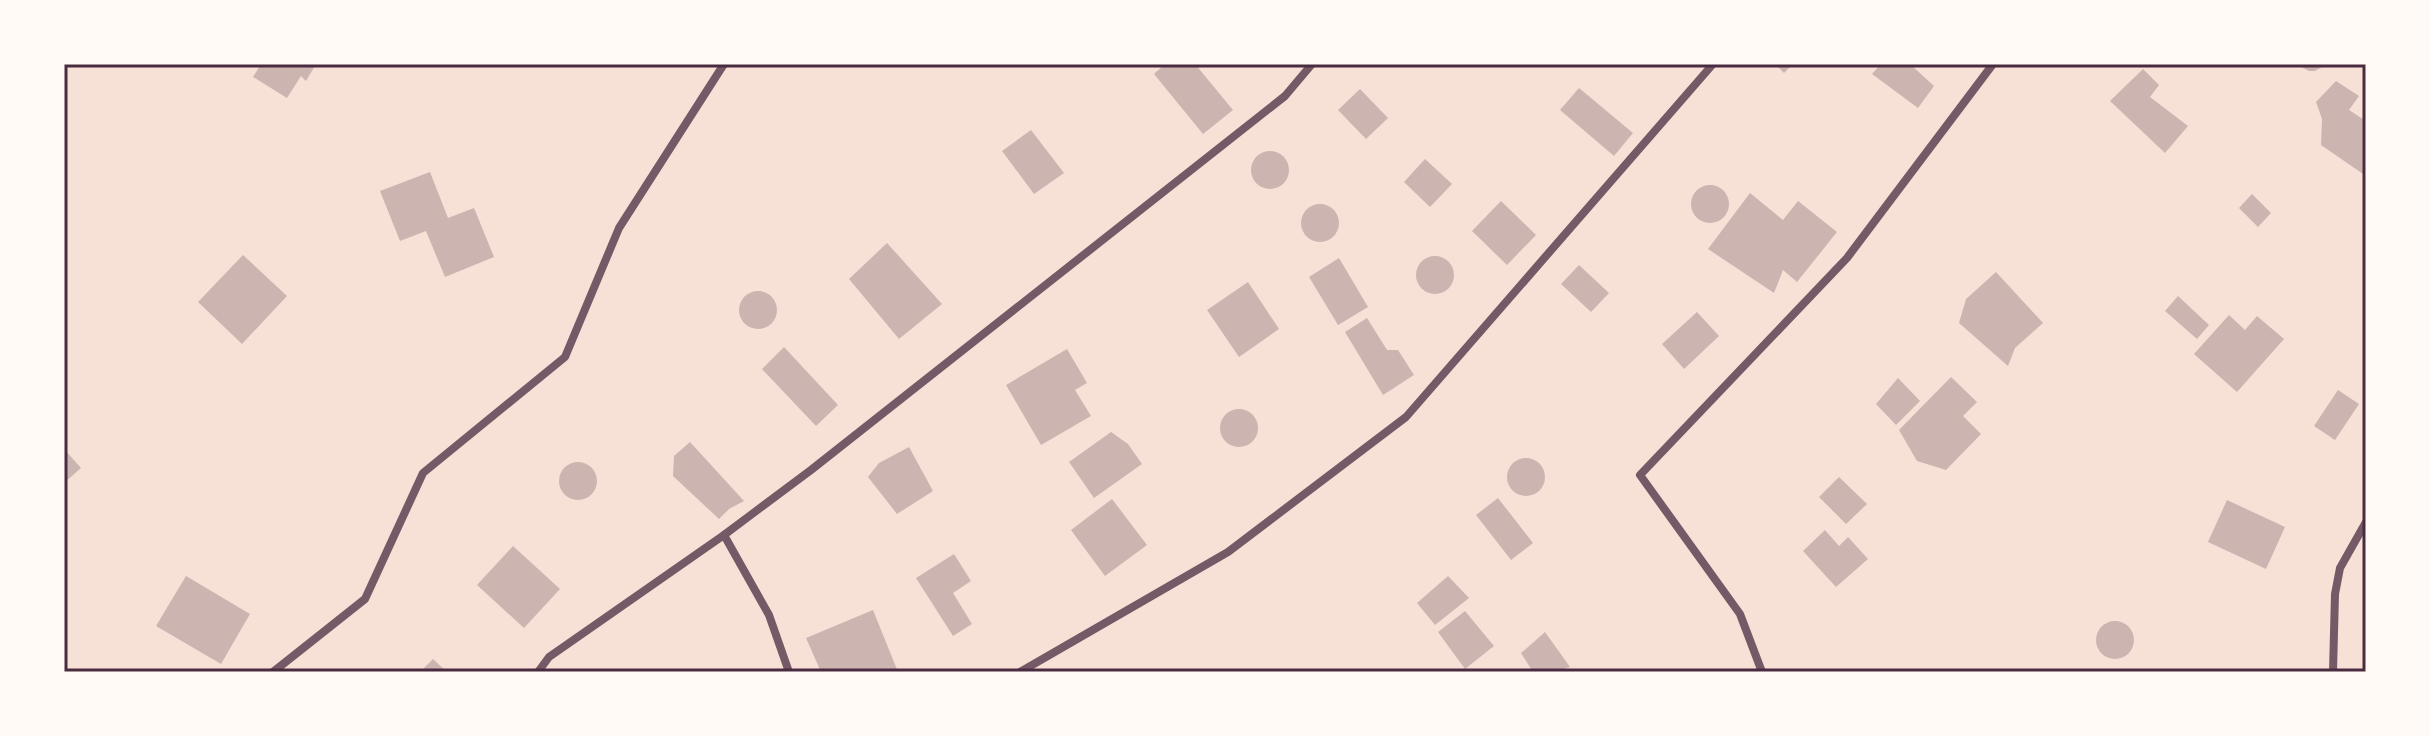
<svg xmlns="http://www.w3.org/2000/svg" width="2430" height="736" font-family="'Fira Sans Condensed',sans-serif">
	<rect width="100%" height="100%" fill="#f7e1d7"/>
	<!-- building -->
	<g fill="#ccb4b1">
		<path d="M261,64H316L306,81L301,76L287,98L253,77Z"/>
		<path d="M1165,64H1195L1233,110L1203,134L1154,74Z"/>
		<path d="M1775,64H1793L1784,73Z"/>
		<path d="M1881,64H1910L1934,86L1918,108L1872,74Z"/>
		<path d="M2295,64H2327L2315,71H2309Z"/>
		<path d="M2143,69L2159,85L2150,97L2188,126L2165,153L2110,101Z"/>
		<path d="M2336,81L2359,96L2349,110L2366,121V176L2321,145L2322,119L2316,102Z"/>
		<path d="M1579,88L1633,133L1614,156L1560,110Z"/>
		<path d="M1360,89L1388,118L1366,139L1338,110Z"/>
		<path d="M1031,130L1064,173L1034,194L1002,151Z"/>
		<circle cx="1270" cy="170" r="19"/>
		<path d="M1425,159L1452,184L1430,207L1404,182Z"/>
		<path d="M430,172L448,218L474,208L494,257L445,277L426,231L400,241L380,191Z"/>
		<circle cx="1710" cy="204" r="19"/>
		<path d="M1750,193L1783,220L1798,201L1837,232L1797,282L1783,270L1774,293L1708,249Z"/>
		<path d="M2252,194L2271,213L2258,227L2239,208Z"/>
		<path d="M1501,201L1536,235L1507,265L1472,231Z"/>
		<circle cx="1320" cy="223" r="19"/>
		<path d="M887,243L942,304L899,339L849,279Z"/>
		<path d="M243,255L287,296L242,344L198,302Z"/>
		<circle cx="1435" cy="275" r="19"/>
		<path d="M1339,258L1368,307L1338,325L1309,277Z"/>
		<path d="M1579,265L1609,293L1591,312L1561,284Z"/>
		<path d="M1996,272L2043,323L2015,348L2008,366L1959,323L1966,299Z"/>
		<path d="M1248,282L1279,329L1239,357L1207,310Z"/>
		<circle cx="758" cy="310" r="19"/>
		<path d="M2178,296L2209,325L2197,339L2165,311Z"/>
		<path d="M1697,312L1719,336L1684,369L1662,344Z"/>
		<path d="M2229,315L2245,330L2257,316L2284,339L2237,392L2194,354Z"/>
		<path d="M1367,318L1387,350H1398L1414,375L1383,395L1345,332Z"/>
		<path d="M784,347L838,405L816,426L762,369Z"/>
		<path d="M1067,349L1087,383L1075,390L1091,416L1041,445L1006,385Z"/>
		<path d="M1951,377L1977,402L1963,416L1981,434L1946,470L1917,461L1899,430Z"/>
		<path d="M1898,378L1920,401L1896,425L1876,404Z"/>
		<path d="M2338,390L2359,404L2335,440L2314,426Z"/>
		<circle cx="1239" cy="428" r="19"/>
		<path d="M1111,432L1128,444L1142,464L1094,498L1069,462Z"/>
		<path d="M690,442L744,501L729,509L719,519L673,476L674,456Z"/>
		<path d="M909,447L933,491L897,514L868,477L879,463Z"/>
		<path d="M64,449L81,468L64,483Z"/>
		<circle cx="1526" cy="477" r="19"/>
		<circle cx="578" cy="481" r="19"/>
		<path d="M1839,477L1867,504L1846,524L1819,497Z"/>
		<path d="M1498,498L1533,543L1511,560L1476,515Z"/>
		<path d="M1112,499L1147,545L1105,576L1071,530Z"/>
		<path d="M2227,500L2285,527L2266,569L2208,542Z"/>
		<path d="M1825,530L1839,546L1848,537L1868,559L1836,587L1803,551Z"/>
		<path d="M513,546L560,589L524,628L477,585Z"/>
		<path d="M954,554L971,581L953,593L972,624L953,636L916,578Z"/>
		<path d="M186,576L250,614L221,664L156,626Z"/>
		<path d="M1448,576L1469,598L1435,625L1417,603Z"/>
		<path d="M873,610L898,672H821L806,638Z"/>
		<path d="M1465,611L1494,646L1465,669L1438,632Z"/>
		<circle cx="2115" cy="640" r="19"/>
		<path d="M1545,632L1570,667L1553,672H1533L1521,653Z"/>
		<path d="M433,659L447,672H420Z"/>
	</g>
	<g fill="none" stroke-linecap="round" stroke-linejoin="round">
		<!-- minor -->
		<g stroke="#755966" stroke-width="8">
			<path d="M273,672L365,599L423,473L565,357L619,228L724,64"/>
			<path d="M538,672L549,657L724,535"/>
			<path d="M789,672L769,615L724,535L811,470L1285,96L1312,64"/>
			<path d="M1020,672L1228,552L1406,417L1713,64"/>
			<path d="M1762,672L1740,614L1640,475L1847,258L1993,64"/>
			<path d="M2333,672L2335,594L2340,568L2366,522"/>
		</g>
	</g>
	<!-- border -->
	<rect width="2430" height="736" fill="none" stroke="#fffaf5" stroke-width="132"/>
	<rect x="66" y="66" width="2298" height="604" fill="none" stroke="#4a2c40" stroke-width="3"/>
</svg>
